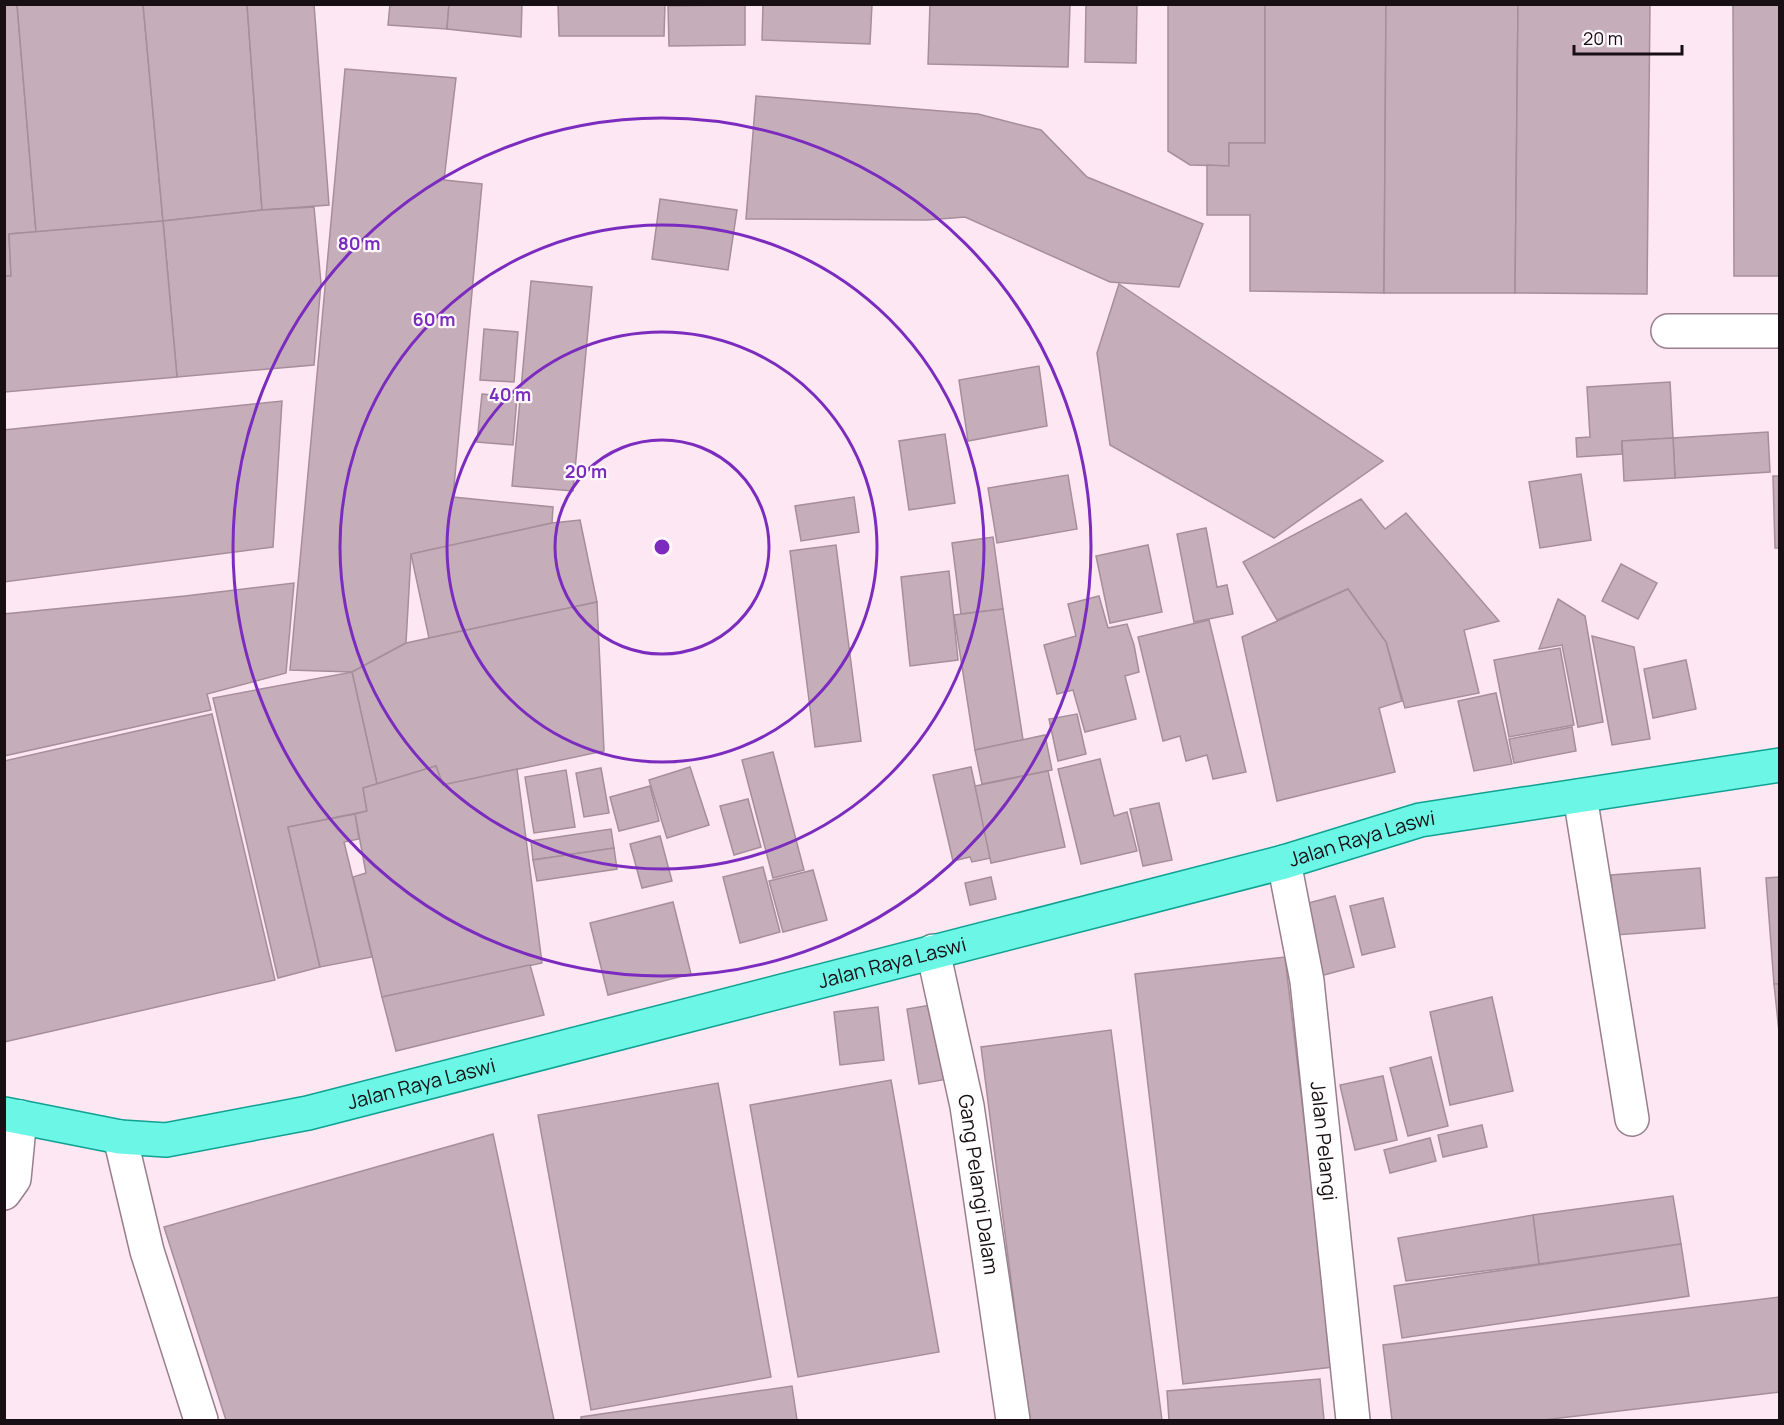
<svg xmlns="http://www.w3.org/2000/svg" width="1784" height="1425" font-family="Manrope,sans-serif">
	<rect width="100%" height="100%" fill="#fce7f2"/>
	<!-- building -->
	<g fill="#c6adba" stroke="#a68e9a" stroke-width="1.5">
		<path d="M4,4H17L36,232L9,234L11,276H4Z"/>
		<path d="M17,4H143L163,221L36,232Z"/>
		<path d="M143,4H247L262,210L163,221Z"/>
		<path d="M247,4H314L329,205L262,210Z"/>
		<path d="M390,4H449L447,29L388,25Z"/>
		<path d="M449,4H522L521,37L447,29Z"/>
		<path d="M558,4H665L664,36H559Z"/>
		<path d="M763,4H872L870,44L762,40Z"/>
		<path d="M930,4H1070L1068,67L928,64Z"/>
		<path d="M1086,4H1137L1136,63L1085,62Z"/>
		<path d="M1168,4H1265V143H1229V166L1190,165L1168,151Z"/>
		<path d="M1265,4H1386L1384,293L1250,291V215H1207V165L1229,166V143H1265Z"/>
		<path d="M1386,4H1518L1515,293H1384Z"/>
		<path d="M1518,4H1650L1647,294L1515,293Z"/>
		<path d="M1733,4H1780V276H1734Z"/>
		<path d="M745,5V45L669,46L668,6Z"/>
		<path d="M345,69L456,78L444,180L482,184L453,497L553,507L552,523L411,554L406,643L352,672L290,670Z"/>
		<path d="M756,96L978,114L1041,130L1087,177L1203,224L1179,287L1110,282L965,217L927,220L746,219Z"/>
		<path d="M660,199L737,210L728,270L652,259Z"/>
		<path d="M314,207L321,283L314,365L177,377L163,221L262,210Z"/>
		<path d="M163,221L177,377L5,392L4,276H11L9,234Z"/>
		<path d="M531,281L592,287L573,491L512,486Z"/>
		<path d="M1119,284L1383,461L1274,538L1110,445L1097,353Z"/>
		<path d="M484,329L518,332L514,382L480,380Z"/>
		<path d="M1039,366L1047,426L968,441L959,380Z"/>
		<path d="M1670,382L1673,438L1622,441V454L1577,457L1576,438L1590,437L1587,387Z"/>
		<path d="M482,394L517,397L513,445L477,442Z"/>
		<path d="M282,401L273,547L4,582V430Z"/>
		<path d="M1768,432L1770,472L1675,478L1673,438Z"/>
		<path d="M945,434L955,503L909,510L899,441Z"/>
		<path d="M1673,438L1675,478L1624,481L1622,441Z"/>
		<path d="M1581,474L1591,540L1540,548L1529,482Z"/>
		<path d="M1068,475L1077,529L997,543L988,488Z"/>
		<path d="M1773,476H1780V548H1775Z"/>
		<path d="M854,497L859,532L801,541L795,506Z"/>
		<path d="M1361,499L1385,529L1406,513L1499,621L1464,630L1479,693L1405,708L1386,642L1348,589L1277,620L1243,562Z"/>
		<path d="M580,520L597,602L429,638L411,554L552,523Z"/>
		<path d="M1206,528L1217,587L1227,585L1233,614L1194,622L1177,534Z"/>
		<path d="M993,537L1003,609L961,614L952,543Z"/>
		<path d="M836,545L861,741L815,747L790,551Z"/>
		<path d="M1148,545L1162,612L1110,623L1096,556Z"/>
		<path d="M1621,564L1657,583L1638,619L1602,601Z"/>
		<path d="M949,571L958,660L910,666L901,577Z"/>
		<path d="M294,583L286,673L207,694L211,710L4,756V614L185,596Z"/>
		<path d="M1348,589L1386,642L1402,701L1379,708L1395,772L1277,801L1242,637Z"/>
		<path d="M1099,596L1108,628L1127,624L1134,645L1139,672L1125,676L1136,719L1085,732L1073,690L1057,694L1044,645L1076,636L1068,604Z"/>
		<path d="M1558,599L1585,616L1603,722L1578,727L1562,645L1539,649Z"/>
		<path d="M597,602L604,751L443,785L436,766L377,784L352,672L406,643Z"/>
		<path d="M1003,609L1023,740L975,750L954,615Z"/>
		<path d="M1209,620L1246,772L1213,779L1207,755L1186,761L1180,736L1163,741L1138,637Z"/>
		<path d="M1592,636L1634,647L1650,739L1612,745Z"/>
		<path d="M1560,648L1574,725L1509,737L1494,660Z"/>
		<path d="M1686,660L1696,709L1653,718L1644,669Z"/>
		<path d="M352,672L377,784L363,788L367,811L288,827L320,967L278,978L213,698Z"/>
		<path d="M1496,693L1512,764L1474,771L1458,701Z"/>
		<path d="M212,714L275,980L4,1042V761Z"/>
		<path d="M1077,714L1086,754L1058,761L1049,719Z"/>
		<path d="M1572,727L1576,751L1514,763L1509,739Z"/>
		<path d="M1045,735L1052,770L982,784L975,750Z"/>
		<path d="M773,752L804,870L773,878L742,760Z"/>
		<path d="M1100,759L1114,816L1127,812L1137,851L1081,864L1058,769Z"/>
		<path d="M436,766L443,785L517,769L542,963L382,997L353,877L366,873L355,814L367,811L363,788Z"/>
		<path d="M690,767L709,825L667,838L649,780Z"/>
		<path d="M971,767L991,858L972,862L970,857L953,861L933,775Z"/>
		<path d="M601,768L609,813L584,817L576,773Z"/>
		<path d="M566,770L575,827L534,833L525,777Z"/>
		<path d="M1048,771L1065,847L991,863L975,786Z"/>
		<path d="M650,786L659,821L619,831L610,797Z"/>
		<path d="M748,799L761,847L734,855L720,806Z"/>
		<path d="M1159,803L1172,860L1143,866L1130,809Z"/>
		<path d="M355,814L359,839L344,842L372,957L320,967L288,827Z"/>
		<path d="M611,829L614,848L533,860L531,841Z"/>
		<path d="M660,836L672,881L642,888L630,844Z"/>
		<path d="M614,848L617,869L537,881L533,860Z"/>
		<path d="M763,867L780,932L740,943L723,877Z"/>
		<path d="M1700,868L1705,928L1616,935L1611,875Z"/>
		<path d="M813,870L827,920L783,932L769,881Z"/>
		<path d="M991,877L996,899L970,905L965,883Z"/>
		<path d="M1780,877V984H1774L1766,878Z"/>
		<path d="M1335,896L1354,967L1320,976L1301,905Z"/>
		<path d="M1383,898L1395,947L1362,955L1350,906Z"/>
		<path d="M673,902L691,974L608,995L590,923Z"/>
		<path d="M1285,957L1333,1367L1183,1384L1135,974Z"/>
		<path d="M530,965L544,1015L396,1051L382,997Z"/>
		<path d="M1774,984H1780V1041Z"/>
		<path d="M1492,997L1513,1091L1450,1105L1430,1012Z"/>
		<path d="M942,1003L954,1078L919,1084L907,1009Z"/>
		<path d="M878,1007L884,1060L840,1065L834,1012Z"/>
		<path d="M1111,1030L1162,1420H1029L981,1047Z"/>
		<path d="M1431,1057L1448,1126L1408,1136L1390,1068Z"/>
		<path d="M1383,1076L1397,1140L1355,1150L1340,1085Z"/>
		<path d="M891,1080L939,1352L798,1377L750,1105Z"/>
		<path d="M718,1083L771,1377L591,1410L538,1115Z"/>
		<path d="M1482,1125L1487,1147L1443,1157L1438,1135Z"/>
		<path d="M493,1134L554,1420H226L164,1227Z"/>
		<path d="M1430,1138L1436,1161L1390,1173L1384,1150Z"/>
		<path d="M1673,1196L1681,1244L1539,1264L1533,1215Z"/>
		<path d="M1533,1215L1539,1264L1406,1281L1398,1238Z"/>
		<path d="M1681,1244L1689,1296L1402,1338L1394,1286Z"/>
		<path d="M1780,1297V1392L1543,1420H1392L1383,1345Z"/>
		<path d="M1320,1379L1324,1420H1169L1167,1391Z"/>
		<path d="M792,1386L797,1420H581V1417Z"/>
	</g>
	<g fill="none" stroke-linecap="round" stroke-linejoin="round">
		<defs>
			<g id="minor">
				<path d="M1668,331H1780"/>
				<path d="M1580,796L1632,1119"/>
				<path id="s1" d="M1284,862L1307,981L1353,1420"/>
				<path id="s2" d="M933,951L967,1106L1013,1420"/>
				<path d="M120,1137L147,1251L201,1420"/>
				<path d="M4,1193L14,1179L20,1117"/>
			</g>
			<g id="major">
				<path id="s3" d="M4,1114L120,1137L166,1140L308,1113L1284,862L1420,820L1780,765"/>
			</g>
		</defs>
		<!-- minor casing -->
		<use href="#minor" stroke="#977f8c" stroke-width="36"/>
		<!-- major casing -->
		<use href="#major" stroke="#0fa191" stroke-width="36"/>
		<!-- minor -->
		<use href="#minor" stroke="#fff" stroke-width="33"/>
		<!-- major -->
		<use href="#major" stroke="#6cf6e6" stroke-width="33"/>
	</g>
	<!-- distance rings -->
	<g fill="none" stroke="#7b2cbf" stroke-width="3">
		<circle cx="662" cy="547" r="107"/>
		<circle cx="662" cy="547" r="215"/>
		<circle cx="662" cy="547" r="322"/>
		<circle cx="662" cy="547" r="429"/>
	</g>
	<g text-anchor="middle" stroke-width="4.5" stroke-linejoin="round" paint-order="stroke">
		<!-- street labels -->
		<g font-size="20" fill="#180f14" stroke="#fff9fc">
			<text dy="7" stroke="none"><textPath href="#s3" startOffset="1398">Jalan Raya Laswi</textPath></text>
			<text dy="7" stroke="none"><textPath href="#s3" startOffset="912">Jalan Raya Laswi</textPath></text>
			<text dy="7" stroke="none"><textPath href="#s3" startOffset="426">Jalan Raya Laswi</textPath></text>
			<text dy="7" stroke="none"><textPath href="#s1" startOffset="282">Jalan Pelangi</textPath></text>
			<text dy="7" stroke="none"><textPath href="#s2" startOffset="238">Gang Pelangi Dalam</textPath></text>
		</g>
	</g>
	<circle cx="662" cy="547" r="9" fill="#7b2cbf" stroke="#fff9fc" stroke-width="3"/>
	<g font-size="18" text-anchor="middle" font-weight="bold" fill="#7b2cbf" stroke="#fff9fc" stroke-width="4.5" stroke-linejoin="round" paint-order="stroke">
		<text x="359" y="250">80 m</text>
		<text x="434" y="326">60 m</text>
		<text x="510" y="401">40 m</text>
		<text x="586" y="478">20 m</text>
	</g>
	<!-- border -->
	<rect width="1784" height="1425" fill="none" stroke="#180f14" stroke-width="12"/>
	<!-- scale -->
	<path d="M1574 45v9h108v-9" fill="none" stroke="#180f14" stroke-width="3"/>
	<text x="1583" y="45" font-size="18" fill="#180f14" stroke="#fff9fc" stroke-width="4.5" paint-order="stroke">20 m</text>
</svg>
